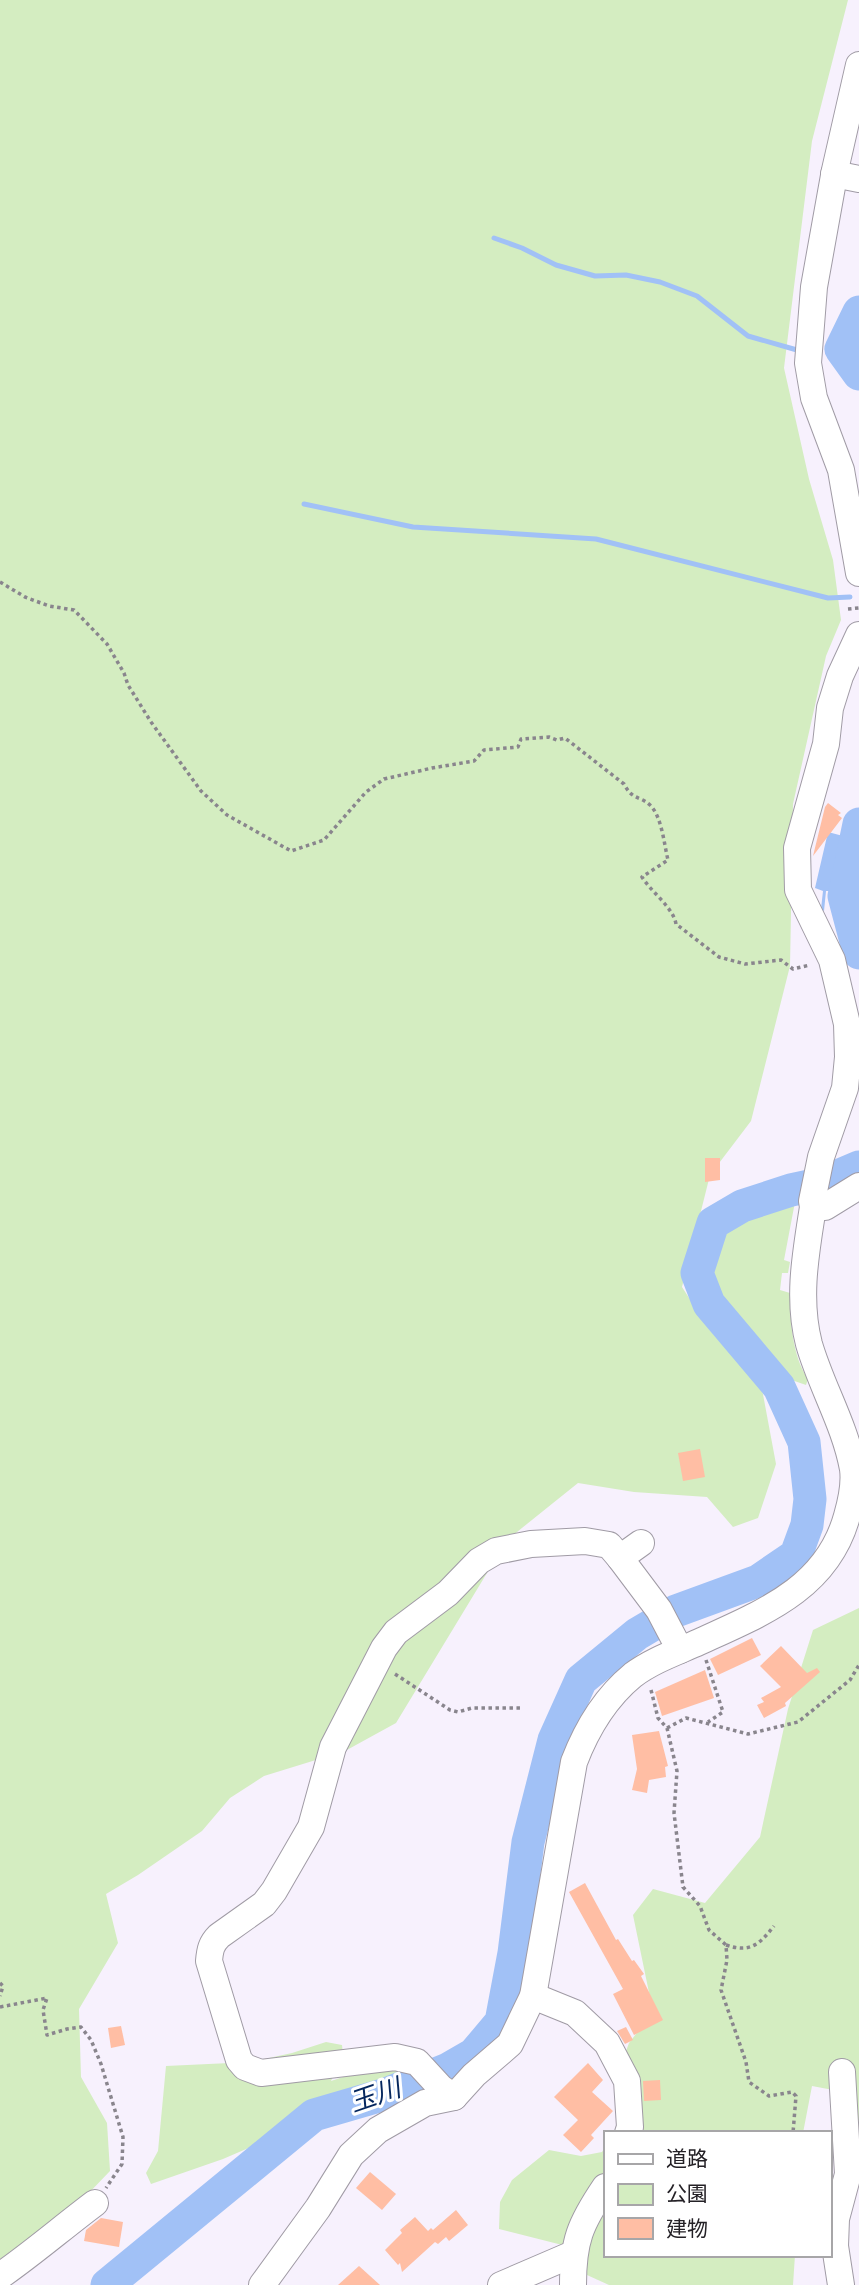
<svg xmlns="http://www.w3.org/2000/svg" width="859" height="2285" font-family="Ubuntu,'Noto Sans JP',sans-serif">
	<rect width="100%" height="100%" fill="#f7f1fd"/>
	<!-- green -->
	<g fill="#d4edc1">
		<path d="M0,0H848L812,141L784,368L809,479L833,560L841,620L826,656L793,804L790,966L751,1121L710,1175L682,1287L709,1329L762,1389L776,1464L758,1518L733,1527L707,1497L634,1492L578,1483L507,1540L396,1723L345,1751L264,1776L230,1798L202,1831L138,1875L106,1894L118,1943L79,2009L81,2077L107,2123L110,2171L63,2220L0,2259Z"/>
		<path d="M795,1202L784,1260L790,1262L788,1273H782L780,1290L790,1293C790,1319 792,1356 808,1379L806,1385L780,1376L748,1333L724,1315L713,1299L708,1284L731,1218L756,1206Z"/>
		<path d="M859,1608V2150L849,2093L812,2086L803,2133H616L620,2127L615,2081L629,2043L653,2012L633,1915L653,1889L705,1903L760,1837L788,1709L813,1630Z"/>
		<path d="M326,2042L342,2045L343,2054L331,2081L361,2071L393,2063L403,2075L395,2088L334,2106L290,2130L223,2159L151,2184L146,2173L158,2151L166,2066L251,2062L292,2053Z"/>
		<path d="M605,2147V2255H795L793,2285H609L587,2275L582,2250L499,2229L500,2202L512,2180L549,2150L581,2156L602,2152Z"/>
	</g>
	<!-- water -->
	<path fill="#a1c1f6" d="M828,832L843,836L830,891H826L824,911L821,909L823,891L815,888Z"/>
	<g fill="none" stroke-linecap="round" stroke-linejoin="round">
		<!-- stream -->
		<g stroke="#a1c1f6" stroke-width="5">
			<path d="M494,238L522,248L556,265L595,276L626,275L660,282L697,296L748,336L797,350"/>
			<path d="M304,504L413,527L596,539L828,598L850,597"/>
		</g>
		<!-- river -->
		<g stroke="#a1c1f6" stroke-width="33">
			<path d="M859,312L841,349L859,374"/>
			<path d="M859,824L844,896L859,953"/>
			<path d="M107,2285L314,2115L386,2094L448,2069L474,2054L501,2022L514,1953L528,1842L554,1740L581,1680L637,1634L676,1611L758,1581L796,1555L807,1525L810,1499L804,1442L779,1387L709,1304L697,1273L713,1223L742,1206L791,1190L819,1184L859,1167"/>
		</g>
	</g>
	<!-- building -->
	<g fill="#ffbea4">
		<path d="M828,803L841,813L838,815L842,818L813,856L825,807Z"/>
		<path d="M705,1158H720V1180L705,1182Z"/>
		<path d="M700,1449L705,1477L683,1481L678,1453Z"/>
		<path d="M752,1638L761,1655L718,1675L710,1659Z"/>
		<path d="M781,1646L807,1673L817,1668L820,1672L785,1703L786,1706L764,1718L757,1705L764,1702L761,1698L781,1687L760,1666Z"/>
		<path d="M705,1670L714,1698L662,1716L655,1692Z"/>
		<path d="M659,1731L668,1766L665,1767L666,1777L649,1780L647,1793L632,1790L637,1769L632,1735Z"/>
		<path d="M585,1883L616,1940L618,1939L632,1961L634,1960L644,1974L641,1976L663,2020L634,2035L613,1994L623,1989L569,1892Z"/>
		<path d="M121,2026L125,2045L111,2048L108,2028Z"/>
		<path d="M626,2027L633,2040L625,2044L617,2031Z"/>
		<path d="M588,2063L603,2080L592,2092L613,2111L591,2135L594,2138L581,2152L563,2135L578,2120L554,2097Z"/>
		<path d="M660,2080L661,2100L644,2101L643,2081Z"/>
		<path d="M370,2172L396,2194L382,2210L356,2188Z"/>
		<path d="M456,2210L468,2225L449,2241L446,2237L438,2244L435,2242L402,2272L400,2263L398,2265L385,2250L402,2233L400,2230L415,2217L428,2231L431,2228L433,2230Z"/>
		<path d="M101,2218L123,2222L119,2247L84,2241L86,2230Z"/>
		<path d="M359,2266L380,2285H338Z"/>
	</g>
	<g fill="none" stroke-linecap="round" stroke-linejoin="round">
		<defs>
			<g id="minor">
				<path d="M859,65L835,170L814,287L808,363L814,398L841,470L859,573"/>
				<path d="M834,174L859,179"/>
				<path d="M813,1207H825L859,1186"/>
				<path d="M641,1543L620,1558L659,1610L680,1650"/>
				<path d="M533,1996L575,2013L607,2043L627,2081L630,2127L628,2133"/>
				<path d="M454,2097L441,2088L417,2062L395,2057L261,2073L245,2067L239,2060L209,1961C210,1950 211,1944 219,1936L264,1904L274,1891L311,1827L333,1747L384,1648L396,1632L448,1593L479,1561L496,1551L531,1544L585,1541L609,1545L620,1558"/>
				<path d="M0,2276C33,2253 63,2227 95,2203"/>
				<path d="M262,2285L318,2208L351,2155L378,2130L425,2103L454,2097L474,2075L510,2044L533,1996L574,1762C587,1728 605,1698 633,1675C653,1660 677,1652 699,1642C762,1613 827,1589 847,1516C851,1502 855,1484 853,1469C845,1425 821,1386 809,1344C797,1298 806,1252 813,1207L812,1201L821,1157L845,1088L848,1057L847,1024L832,960L798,890L797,848L826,744L830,708L840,676L859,635"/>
				<path d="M501,2285L573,2254"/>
				<path d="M573,2285C573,2241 580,2224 605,2187"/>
				<path d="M841,2285L835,2246L836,2219L848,2174L842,2072"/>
			</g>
		</defs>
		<!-- minor casing -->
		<use href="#minor" stroke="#a09ba5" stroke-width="28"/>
		<!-- path -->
		<g stroke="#89858d" stroke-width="3.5" stroke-dasharray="3.5 3.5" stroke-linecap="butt">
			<path d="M0,582L25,597L49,606L74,610L107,644L124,673L128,685L151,722L201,791L227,815L291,851L324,840L366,792L384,779L432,768L474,761L484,750L518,747L521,739L549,737L557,740L565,738L624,784C633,801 639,795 650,805C662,817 664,844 668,860L642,877C651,892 673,907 676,924L719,957L745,964L781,960L793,969L810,965"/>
			<path d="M848,609L859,608"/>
			<path d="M706,1660L723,1712L708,1722"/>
			<path d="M395,1674L450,1710L458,1712L472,1708H522"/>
			<path d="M651,1690L658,1718L667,1728L677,1771L674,1813L683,1887L700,1906L709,1930L726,1945L727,1960L721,1990L746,2062L749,2082L769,2096L792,2092L796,2096L793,2133"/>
			<path d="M667,1728L686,1718L748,1734L798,1722L850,1680L859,1665"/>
			<path d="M726,1945C750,1953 759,1945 774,1926"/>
			<path d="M0,1983L3,1986L0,1996"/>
			<path d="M0,2007L47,1998L43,2010L47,2035L67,2029L81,2027L91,2040L101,2064L123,2137L122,2164L106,2188"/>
		</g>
		<!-- minor -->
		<use href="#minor" stroke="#fff" stroke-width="26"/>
	</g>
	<g text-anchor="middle" stroke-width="6" stroke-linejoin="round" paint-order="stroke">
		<!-- water labels -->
		<g font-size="26" font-style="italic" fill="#04265e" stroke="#fff">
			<text transform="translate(375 2095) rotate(-19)" y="9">玉川</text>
		</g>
	</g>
	<!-- legend -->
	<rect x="604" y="2131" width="228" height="126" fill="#ffffff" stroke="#a7a6a8" stroke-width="2"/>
	<rect x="618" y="2154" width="35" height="10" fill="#ffffff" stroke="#a7a6a8" stroke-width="2"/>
	<text x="666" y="2166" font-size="21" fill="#242126">道路</text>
	<rect x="618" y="2184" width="35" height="21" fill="#d4edc1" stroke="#a7a6a8" stroke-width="2"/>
	<text x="666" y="2201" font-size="21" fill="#242126">公園</text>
	<rect x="618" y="2218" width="35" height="21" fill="#ffbea4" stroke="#a7a6a8" stroke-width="2"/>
	<text x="666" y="2236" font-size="21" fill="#242126">建物</text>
</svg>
